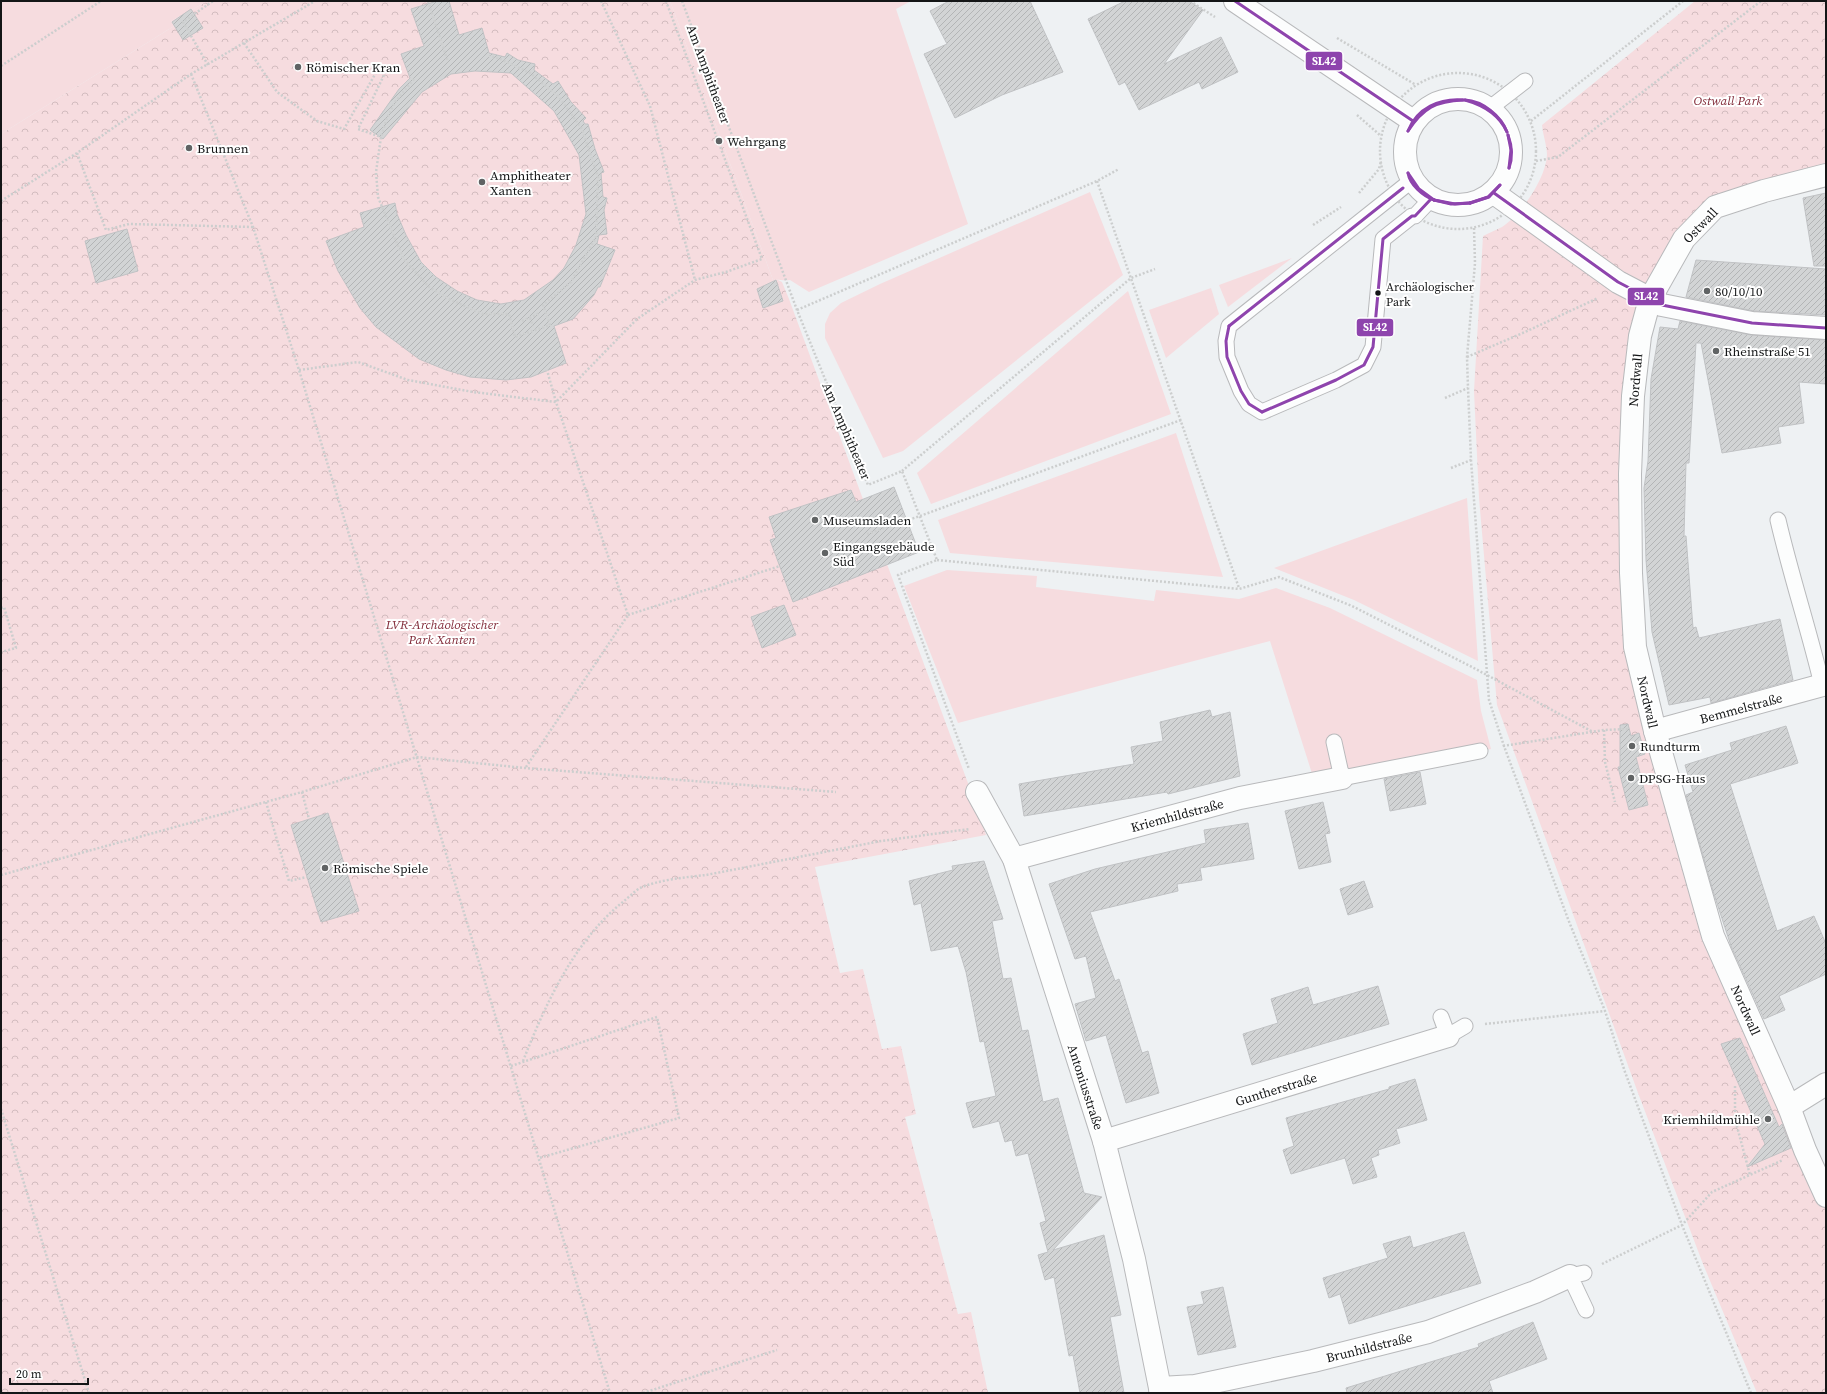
<svg xmlns="http://www.w3.org/2000/svg" width="1827" height="1394" font-family="'Source Serif 4',serif">
	<defs>
		<pattern id="park-crowns" width="20" height="18" patternUnits="userSpaceOnUse"><rect width="20" height="18" fill="#f6dcdf"/><path d="M2 6a3 3 0 1 1 6 0M12 15a3 3 0 1 1 6 0" fill="none" stroke="#d2bcbf"/></pattern>
		<pattern id="building-hatch" width="6" height="6" patternUnits="userSpaceOnUse"><rect width="6" height="6" fill="#d2d4d5"/><path d="M-1 1l2-2M0 6l6-6M5 7l2-2" fill="none" stroke="#b3b5b6"/></pattern>
	</defs>
	<rect width="100%" height="100%" fill="#eef1f3"/>
	<!-- grass -->
	<g fill="#f6dcdf">
		<path d="M1,1H208L171,21L174,26L1,134Z"/>
		<path d="M670,1H911L896,9L968,224L809,292L790,280C783,281 778,279 773,280Z"/>
		<path d="M1090,192L1123,275L903,451L883,458L825,338V324L830,313L841,303L880,284Z"/>
		<path d="M1292,258L1228,307L1219,285Z"/>
		<path d="M1211,288L1219,314L1166,358L1149,310Z"/>
		<path d="M1128,291L1171,414L931,504L917,473Z"/>
		<path d="M1176,433L1223,577L950,553L938,520Z"/>
		<path d="M1467,498L1478,661L1354,600L1274,568Z"/>
		<path d="M947,570L1037,576L1036,587L1154,601L1156,590L1239,599L1276,588L1330,608L1477,680L1481,711L1491,749L1315,783L1270,641L958,723L904,586Z"/>
	</g>
	<!-- park -->
	<g fill="url(#park-crowns)">
		<path d="M208,1H670L773,280L776,279L782,282L789,299L972,794L986,835L815,867L840,973L863,969L882,1049L901,1046L916,1114L905,1117L958,1314L971,1312L988,1393H1V134L174,26L171,21Z"/>
		<path d="M1695,1H1826V175L1715,207L1640,336L1635,646L1713,936L1826,1196V1393H1757L1703,1264L1638,1093L1497,705L1479,498L1474,391L1483,236C1489,233 1496,230 1502,227C1521,215 1546,178 1547,155C1547,146 1543,135 1542,125Z"/>
	</g>
	<!-- building -->
	<g fill="url(#building-hatch)" stroke="#c0c2c4">
		<path d="M437,1H449L459,35L482,28L489,53L505,57L507,53L518,60L535,64L534,70L553,84L558,81L571,102L586,118L583,121L585,124H588L595,149L604,172L601,173L603,197L607,198L604,210L607,234L599,235L597,244L615,250L600,287H598L594,295L573,319L554,326L566,363L531,377L506,380L470,377L446,370L419,359L376,327L360,308L338,271L326,241L364,227L360,213L395,203L397,214L406,235L421,262L436,277L457,291L477,300L501,304L524,300L553,280L564,268L576,245L586,214L579,155L554,111L511,73L475,71L451,74L422,92L383,139L370,130L399,89L410,78L401,54L424,46L411,9Z"/>
		<path d="M949,1H1030L1063,72L1002,95L955,118L924,54L947,44L930,11Z"/>
		<path d="M1125,1H1189L1203,10L1164,64L1221,37L1238,72L1202,89L1199,82L1139,110L1125,82L1119,85L1088,19Z"/>
		<path d="M191,9L203,28L183,40L172,22Z"/>
		<path d="M1826,193V266H1814L1803,198Z"/>
		<path d="M127,229L138,271L96,283L85,241Z"/>
		<path d="M1696,260L1826,269V315L1754,311L1686,297Z"/>
		<path d="M776,280L783,301L763,308L757,289Z"/>
		<path d="M1680,321L1751,335L1826,340V384L1799,382L1804,423L1778,427L1781,443L1722,453L1701,343H1696L1689,463H1686L1684,536H1686L1693,628L1696,627L1699,638L1780,619L1793,680L1711,703L1710,697L1669,705L1652,632L1646,560L1644,488L1648,461L1651,379L1660,327L1678,329Z"/>
		<path d="M894,487L919,552L793,602L770,540L776,538L769,517L851,490L856,502Z"/>
		<path d="M784,605L796,635L762,648L751,617Z"/>
		<path d="M1210,710L1212,717L1230,712L1240,776L1168,794L1167,792L1024,816L1019,784L1134,764L1131,747L1163,741L1160,722Z"/>
		<path d="M1628,724L1631,736L1639,733L1645,754L1636,757L1648,805L1629,810L1618,767H1620V725Z"/>
		<path d="M1786,726L1798,763L1730,784L1777,931L1814,916L1826,944V974L1779,996L1785,1010L1764,1019L1731,946L1713,891L1686,795L1693,792L1685,765L1732,750L1730,743Z"/>
		<path d="M1420,772L1426,804L1390,811L1384,779Z"/>
		<path d="M1323,802L1330,833L1325,834L1331,862L1299,869L1285,811Z"/>
		<path d="M328,813L359,911L321,922L291,825Z"/>
		<path d="M1248,823L1254,859L1200,868L1202,880L1177,884L1178,891L1090,912L1115,981L1119,979L1142,1053L1148,1051L1159,1093L1126,1103L1106,1035L1086,1041L1075,1004L1096,998L1086,956L1075,959L1049,884L1095,869L1206,843L1204,830Z"/>
		<path d="M984,861L1003,919L992,921L1003,979L1011,978L1022,1031L1028,1030L1043,1102L1058,1098L1084,1193L1102,1197L1053,1250L1104,1235L1121,1315L1110,1317L1124,1393H1080L1073,1355L1069,1356L1054,1277L1045,1280L1038,1255L1048,1252L1040,1223L1046,1221L1028,1153L1016,1156L1012,1140L1005,1142L999,1121L973,1128L966,1103L996,1096L984,1041L980,1042L966,972L958,946L931,951L921,903L914,905L909,881L953,870L952,866Z"/>
		<path d="M1364,881L1373,907L1348,915L1340,889Z"/>
		<path d="M1378,986L1389,1024L1252,1065L1243,1034L1278,1023L1271,999L1308,987L1313,1005Z"/>
		<path d="M1740,1038L1779,1127L1782,1124L1791,1148L1747,1167L1765,1144L1721,1044Z"/>
		<path d="M1415,1079L1427,1120L1396,1129L1400,1143L1378,1150L1379,1155L1371,1158L1377,1177L1353,1184L1345,1158L1291,1174L1283,1150L1294,1146L1286,1118L1389,1089V1087Z"/>
		<path d="M1464,1232L1481,1283L1349,1324L1340,1294L1329,1298L1323,1278L1388,1258L1383,1244L1410,1236L1413,1248Z"/>
		<path d="M1223,1287L1236,1347L1198,1355L1187,1307L1204,1304L1201,1292Z"/>
		<path d="M1533,1322L1547,1359L1489,1381L1493,1393H1347L1346,1388L1479,1347L1478,1344Z"/>
	</g>
	<g fill="none" stroke-linecap="round" stroke-linejoin="round">
		<defs>
			<g id="service">
				<path d="M1490,108L1525,81"/>
				<path d="M1411,181L1229,326L1226,341L1227,357L1241,391L1249,404L1262,412L1336,380L1364,365L1373,347L1383,239L1412,216H1415L1431,199"/>
				<path d="M1778,520C1791,576 1809,630 1822,685"/>
				<path d="M1334,742L1342,778L1480,751"/>
				<path d="M1441,1017L1448,1036L1465,1026"/>
				<path d="M1584,1273L1570,1276L1586,1310"/>
			</g>
			<g id="minor">
				<path d="M1235,1L1413,121"/>
				<circle cx="1458" cy="152" r="53"/>
				<path d="M1826,175L1764,191L1715,207L1684,239L1650,299L1640,336L1633,396L1630,474L1631,573L1635,647L1655,731L1713,936L1789,1107L1805,1150L1826,1196"/>
				<path d="M1494,193L1618,282L1662,305L1752,323L1826,328"/>
				<path d="M1655,731L1826,684"/>
				<path d="M977,792L1014,859L1104,1141L1134,1259L1161,1393"/>
				<path d="M1014,859L1240,798L1342,778"/>
				<path d="M1789,1107L1826,1084"/>
				<path d="M1104,1141L1448,1036"/>
				<path d="M1160,1388L1195,1386L1313,1361L1428,1332L1535,1292L1570,1276"/>
			</g>
		</defs>
		<!-- service casing -->
		<use href="#service" stroke="#b8b9bb" stroke-width="17"/>
		<!-- minor casing -->
		<use href="#minor" stroke="#b8b9bb" stroke-width="24"/>
		<!-- path -->
		<g stroke="#cccece" stroke-width="2.5" stroke-dasharray="2 2" stroke-linecap="butt">
			<path d="M428,1L448,62"/>
			<path d="M601,1L650,106L695,280"/>
			<path d="M682,1L797,310L868,485L902,471L937,560L898,575L969,769"/>
			<path d="M1190,1L1215,17"/>
			<path d="M1337,38L1416,85"/>
			<path d="M244,43L277,92L317,121L344,129L378,69L385,73L358,129L381,137"/>
			<path d="M208,65L183,22L213,1"/>
			<path d="M1,66L101,1"/>
			<circle cx="1458" cy="151" r="78"/>
			<path d="M191,74L253,227L299,370L610,1393"/>
			<path d="M414,79L395,102L387,118L381,137L376,172L378,197L403,258L429,287L449,299L483,314H509L515,337L550,325L543,305L571,282L596,237L598,177L582,129L559,97L530,73L498,58L489,56"/>
			<path d="M1357,115L1381,136"/>
			<path d="M1531,121L1683,1"/>
			<path d="M77,153L106,230L129,224L253,227"/>
			<path d="M1536,161L1558,157L1761,1"/>
			<path d="M1097,181L1239,588"/>
			<path d="M1359,193L1379,169L1381,161"/>
			<path d="M1,201L77,153L191,74L315,1"/>
			<path d="M1313,225L1341,207"/>
			<path d="M1474,228L1475,263L1467,357L1468,388L1471,460L1489,700L1504,746L1568,919L1605,1011L1625,1072L1682,1225L1751,1393"/>
			<path d="M797,310L1097,181L1119,169"/>
			<path d="M530,318L533,326"/>
			<path d="M522,321L540,313"/>
			<path d="M1467,357L1525,332L1598,298"/>
			<path d="M299,370L358,362L408,380L473,392L556,402L637,319L695,280L726,272L762,259L666,1"/>
			<path d="M1445,398L1468,388"/>
			<path d="M1451,468L1471,460"/>
			<path d="M902,471L1131,278L1155,269"/>
			<path d="M867,534L920,516L1181,420"/>
			<path d="M937,560L1239,589L1279,577L1352,606L1472,667L1593,732"/>
			<path d="M1,608L4,607L16,648L1,652"/>
			<path d="M628,615L780,566"/>
			<path d="M1604,730L1605,762L1615,802"/>
			<path d="M1503,746L1604,730L1629,729"/>
			<path d="M526,767L628,615L556,402L547,370"/>
			<path d="M302,792L309,819"/>
			<path d="M266,802L289,881L307,877"/>
			<path d="M1,875L302,792L417,757L525,768L836,792"/>
			<path d="M1485,1024L1605,1011"/>
			<path d="M523,1061C546,1003 574,941 624,901C629,897 635,891 640,888C658,880 686,877 706,875L881,841L970,829"/>
			<path d="M511,1066L657,1017L679,1118L539,1158"/>
			<path d="M1735,1086V1119L1750,1175"/>
			<path d="M1,1109L89,1393"/>
			<path d="M1602,1264L1682,1225L1712,1192L1783,1160"/>
			<path d="M643,1393L777,1350"/>
		</g>
		<!-- service -->
		<use href="#service" stroke="#fcfdfd" stroke-width="15"/>
		<!-- minor -->
		<use href="#minor" stroke="#fcfdfd" stroke-width="22"/>
		<defs>
			<g id="bus-1">
				<path d="M1235,1L1413,121"/>
				<path d="M1465,100C1483,101 1501,116 1507,132"/>
				<path d="M1465,100C1483,105 1499,114 1507,132"/>
				<path d="M1408,131C1417,108 1440,98 1463,100"/>
				<path d="M1408,131C1423,108 1436,101 1463,100"/>
				<path d="M1508,135C1512,146 1513,157 1509,168"/>
				<path d="M1508,135L1511,150L1509,168"/>
				<path d="M1408,173L1419,189L1434,200"/>
				<path d="M1408,173C1410,185 1423,196 1434,200"/>
				<path d="M1494,193L1618,282L1662,305L1752,323L1826,328"/>
				<path d="M1434,200L1455,204L1470,203"/>
				<path d="M1434,200L1451,204L1470,203"/>
				<path d="M1470,203L1488,197L1500,185"/>
				<path d="M1470,203L1489,197L1500,185"/>
				<path d="M1229,326L1403,188"/>
				<path d="M1229,326L1226,341L1227,357L1241,391L1249,404L1262,412"/>
				<path d="M1262,412L1336,380L1364,365L1373,347L1383,239L1412,216H1415L1431,199"/>
			</g>
		</defs>
		<!-- bus-1 casing -->
		<use href="#bus-1" stroke="#fff" stroke-width="6"/>
		<!-- bus-1 -->
		<use href="#bus-1" stroke="#8e44ad" stroke-width="3"/>
	</g>
	<!-- markers -->
	<g fill="#606364" stroke="#fff" stroke-width="1.5">
		<circle cx="298" cy="67" r="4"/>
		<circle cx="719" cy="141" r="4"/>
		<circle cx="189" cy="148" r="4"/>
		<circle cx="482" cy="182" r="4"/>
		<circle cx="1707" cy="291" r="4"/>
		<circle cx="1716" cy="351" r="4"/>
		<circle cx="815" cy="520" r="4"/>
		<circle cx="825" cy="553" r="4"/>
		<circle cx="1632" cy="746" r="4"/>
		<circle cx="1631" cy="778" r="4"/>
		<circle cx="325" cy="868" r="4"/>
		<circle cx="1768" cy="1119" r="4"/>
	</g>
	<circle fill="#141617" stroke="#fff" stroke-width="1.5" cx="1378" cy="293" r="3.5"/>
	<g text-anchor="middle" stroke-width="4" stroke-linejoin="round" paint-order="stroke">
		<!-- bus labels -->
		<g font-size="12" fill="#141617" stroke="#fff" text-anchor="start">
			<text x="1386" y="291">Archäologischer<tspan x="1386" dy="15">Park</tspan></text>
		</g>
		<!-- poi labels -->
		<g font-size="13" fill="#141617" stroke="#fff" text-anchor="start">
			<text x="306" y="72">Römischer Kran</text>
			<text x="727" y="146">Wehrgang</text>
			<text x="197" y="153">Brunnen</text>
			<text x="490" y="180">Amphitheater<tspan x="490" dy="15">Xanten</tspan></text>
			<text x="1715" y="296">80/10/10</text>
			<text x="1724" y="356">Rheinstraße 51</text>
			<text x="823" y="525">Museumsladen</text>
			<text x="833" y="551">Eingangsgebäude<tspan x="833" dy="15">Süd</tspan></text>
			<text x="1640" y="751">Rundturm</text>
			<text x="1639" y="783">DPSG-Haus</text>
			<text x="333" y="873">Römische Spiele</text>
			<text x="1760" y="1124" text-anchor="end">Kriemhildmühle</text>
		</g>
		<!-- street labels -->
		<g font-size="13" fill="#141617" stroke="#fff">
			<text transform="translate(709 74) rotate(70)" y="5">Am Amphitheater</text>
			<text transform="translate(1700 225) rotate(-46)" y="5">Ostwall</text>
			<text transform="translate(1635 380) rotate(-85)" y="5">Nordwall</text>
			<text transform="translate(847 431) rotate(67)" y="5">Am Amphitheater</text>
			<text transform="translate(1648 702) rotate(77)" y="5">Nordwall</text>
			<text transform="translate(1741 708) rotate(-15)" y="5">Bemmelstraße</text>
			<text transform="translate(1177 815) rotate(-15)" y="5">Kriemhildstraße</text>
			<text transform="translate(1746 1010) rotate(66)" y="5">Nordwall</text>
			<text transform="translate(1086 1087) rotate(72)" y="5">Antoniusstraße</text>
			<text transform="translate(1276 1089) rotate(-17)" y="5">Guntherstraße</text>
			<text transform="translate(1369 1347) rotate(-14)" y="5">Brunhildstraße</text>
		</g>
		<!-- park labels -->
		<g font-size="13" font-style="italic" fill="#832d3b" stroke="#fff">
			<text x="1728" y="105">Ostwall Park</text>
			<text x="442" y="629">LVR-Archäologischer<tspan x="442" dy="15">Park Xanten</tspan></text>
		</g>
	</g>
	<g stroke="#fff" stroke-width="1.5">
		<rect x="1305" y="51" width="38" height="20" rx="4" fill="#8e44ad"/>
		<rect x="1627" y="287" width="38" height="19" rx="4" fill="#8e44ad"/>
		<rect x="1356" y="318" width="38" height="19" rx="4" fill="#8e44ad"/>
	</g>
	<g font-size="11" text-anchor="middle" font-weight="bold" fill="#fff">
		<text x="1324" y="65">SL42</text>
		<text x="1646" y="300">SL42</text>
		<text x="1375" y="331">SL42</text>
	</g>
	<!-- border -->
	<rect width="1827" height="1394" fill="none" stroke="#141617" stroke-width="4"/>
	<!-- scale -->
	<path d="M10 1378v6h78v-6" fill="none" stroke="#141617" stroke-width="2"/>
	<text x="16" y="1378" font-size="12" fill="#141617" stroke="#ffffff" stroke-width="3" paint-order="stroke">20 m</text>
</svg>
